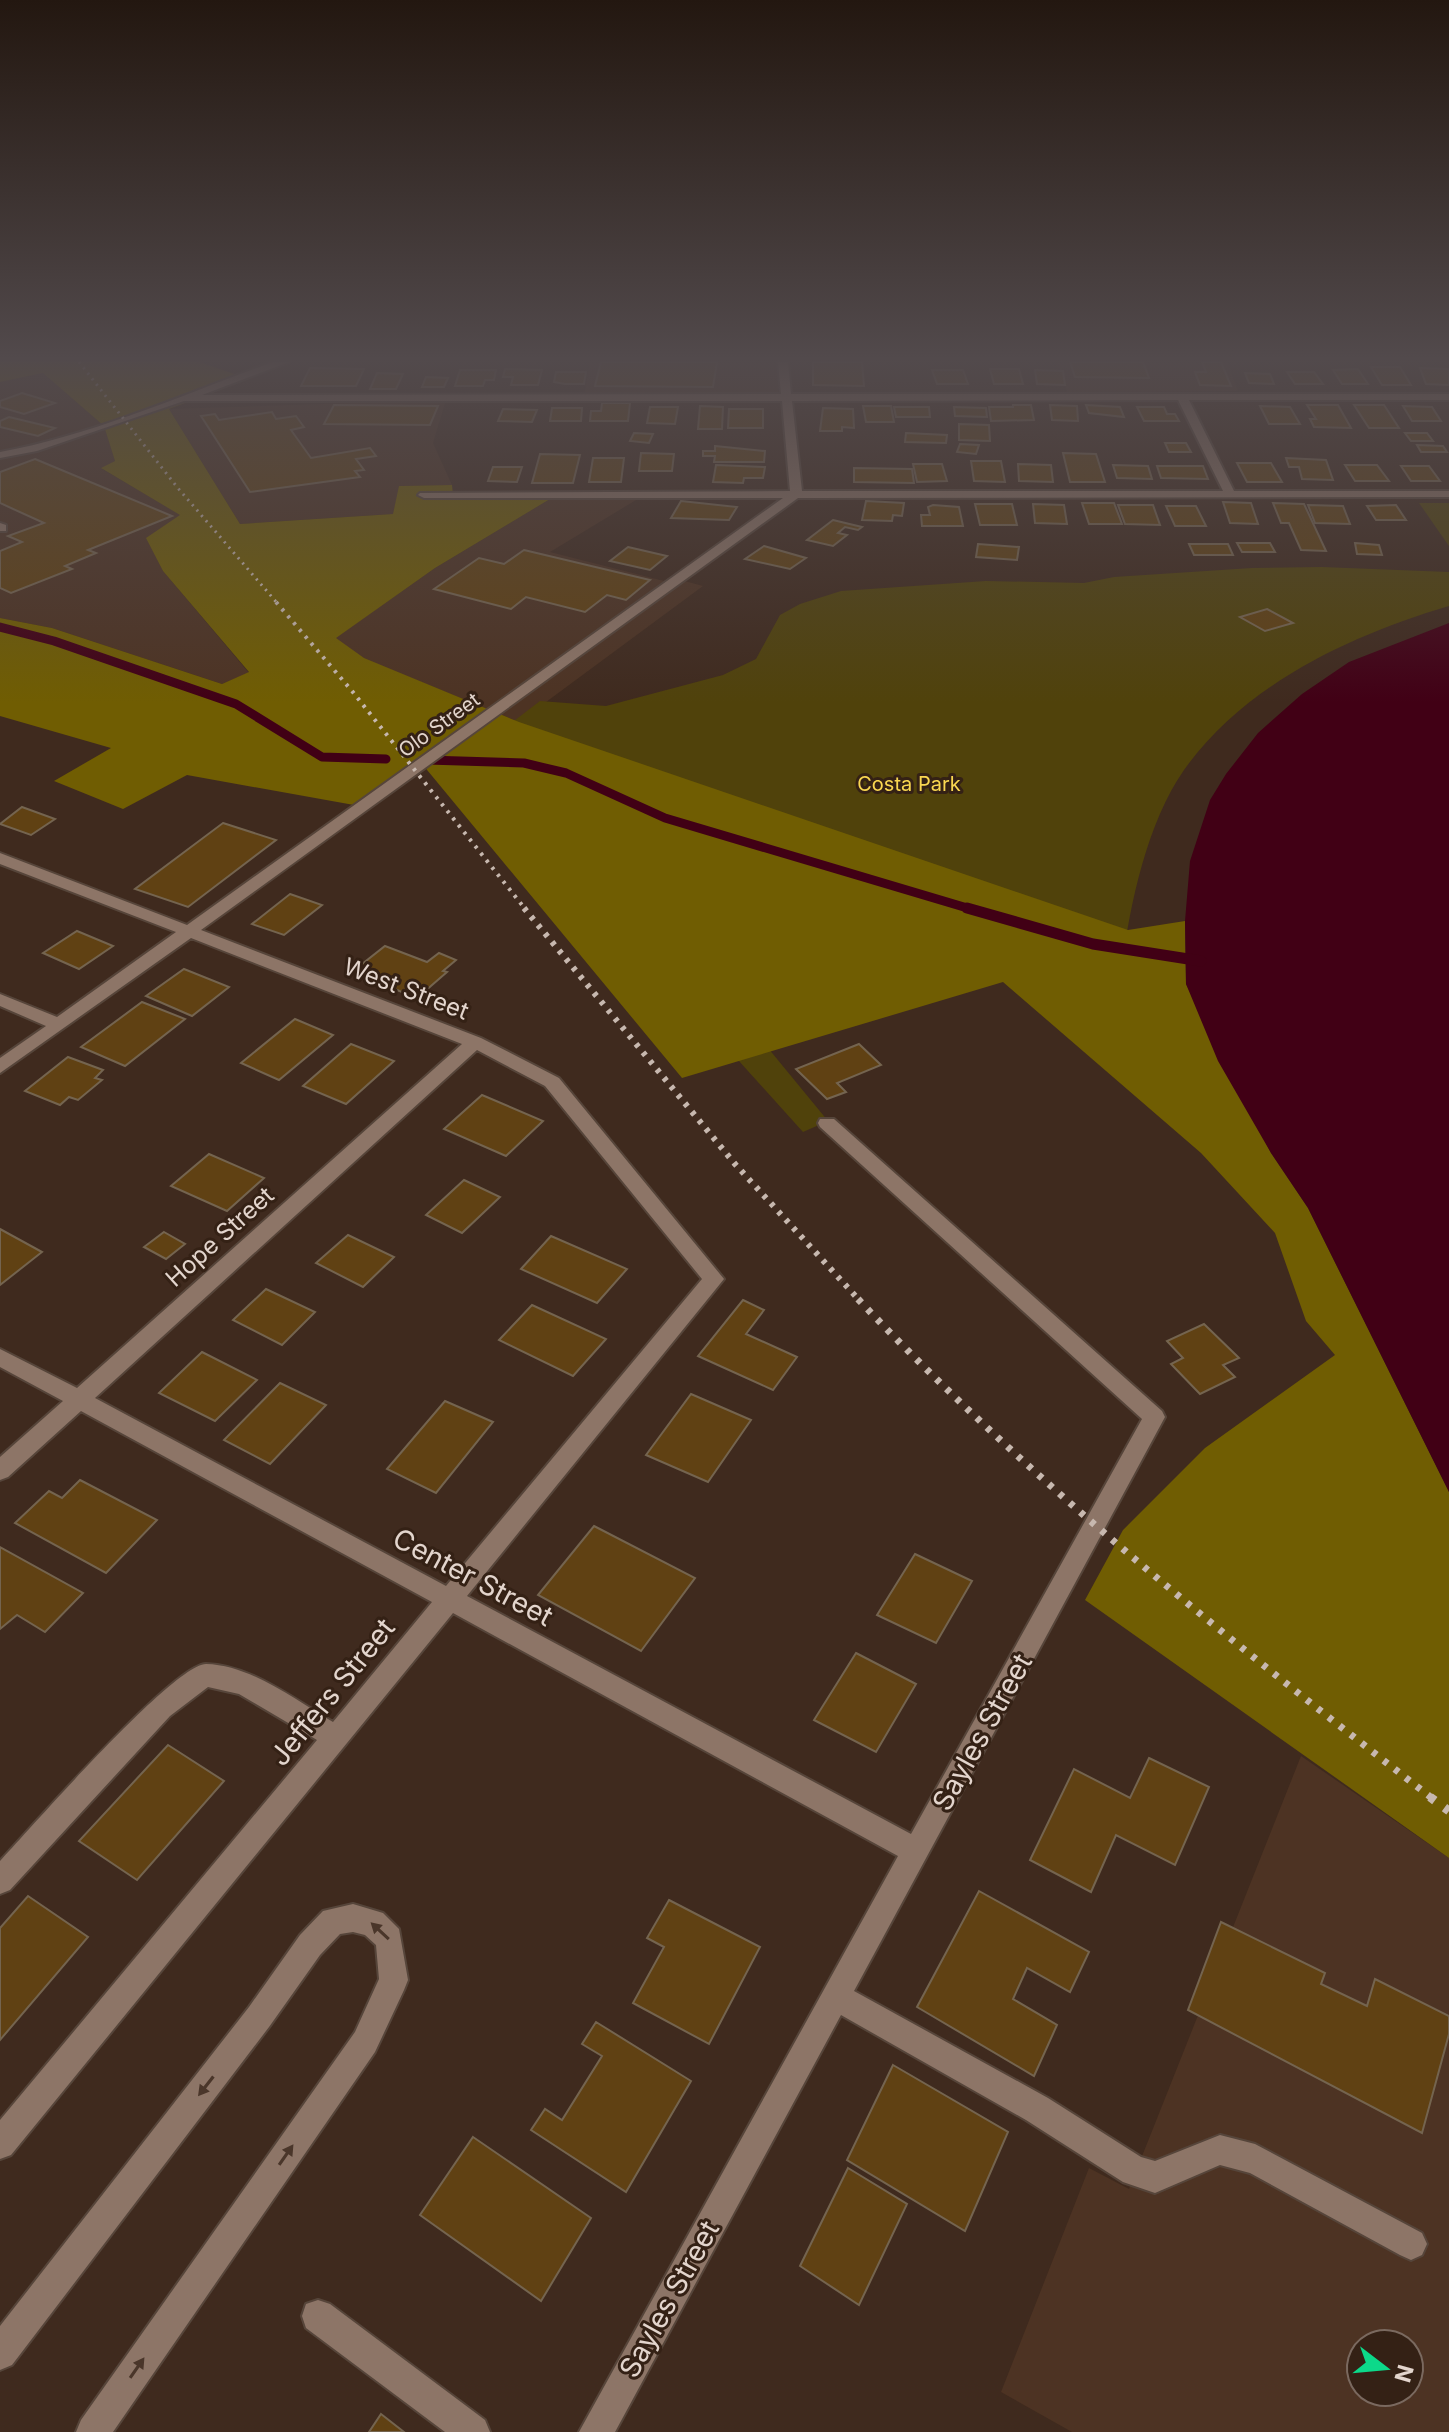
<svg xmlns="http://www.w3.org/2000/svg" width="1449" height="2432" font-family="Inter,sans-serif">
	<rect width="100%" height="100%" fill="#3f2a1e"/>
	<!-- built -->
	<g fill="#4d3323" fill-rule="evenodd">
		<path d="M590,362H776L779,397L584,396Z"/>
		<path d="M1058,362H1227L1238,391L1067,392Z"/>
		<path d="M43,373L104,426L115,461L102,469L181,515L147,538L163,571L249,673L222,684L52,628L0,618V382Z"/>
		<path d="M446,400L433,443L452,485L400,486L393,514L240,524L169,409Z"/>
		<path d="M555,496L641,497L550,552L664,581L670,577L703,586L519,722L364,659L335,638L435,568Z"/>
		<path d="M1301,1756L1449,1858V2432H1072L1001,2392L1089,2168L1129,2189ZM1361,2344H1409V2392H1361Z"/>
	</g>
	<!-- green -->
	<g fill="#50420b">
		<path d="M1419,503H1449V546Z"/>
		<path d="M1322,567L1449,572V606C1351,635 1245,684 1184,770C1147,823 1130,904 1122,966L1036,947L768,1048L828,1121L803,1132L720,1040L498,733L540,701L606,706L723,675L756,659L780,615L800,604L841,591L986,581L1084,583L1114,577L1252,568Z"/>
	</g>
	<!-- forest -->
	<path fill="#705d02" d="M0,362H199L249,379L169,409L240,524L393,514L399,486L452,485L453,495L555,496L435,568L336,638L364,658L519,722L1128,930L1185,921L1186,984L1271,1153L1308,1208L1449,1492V1858L1085,1600L1123,1530L1205,1448L1335,1355L1306,1321L1275,1233L1201,1153L1003,982L682,1078L418,759L354,805L187,775L123,809L54,781L111,748L0,716V618L52,628L222,684L249,672L163,571L146,538L180,515L101,468L115,461L104,426L43,373L0,382Z"/>
	<!-- water -->
	<path fill="#410015" d="M1449,623V1492L1308,1208L1271,1153L1218,1061L1186,984L1185,921L1190,861L1210,800L1226,774L1258,733L1302,694L1349,662Z"/>
	<g fill="none" stroke-linecap="round" stroke-linejoin="round">
		<!-- stream-far1 -->
		<g stroke="#410015" stroke-width="9">
			<path d="M0,627L54,641L236,704L322,757L386,759"/>
			<path d="M427,760L524,763L566,773L665,818L974,910"/>
		</g>
		<!-- stream -->
		<path stroke="#410015" stroke-width="11" d="M967,908L1093,944L1201,961"/>
	</g>
	<!-- building -->
	<g fill="#604113" stroke="#74644f" stroke-width="2">
		<path d="M601,362H717L713,387L595,386Z"/>
		<path d="M813,362H862L864,386L813,385Z"/>
		<path d="M1070,362H1143L1149,378L1075,377Z"/>
		<path d="M1202,362H1221L1231,386L1200,385L1195,372H1206Z"/>
		<path d="M1371,367H1400L1411,385H1382Z"/>
		<path d="M310,368L364,369L356,386H301Z"/>
		<path d="M1420,368L1449,369V385L1426,384Z"/>
		<path d="M505,369L542,370L538,385H511L513,377H503Z"/>
		<path d="M990,369H1019L1023,384H994Z"/>
		<path d="M1358,369L1368,384H1342L1333,370Z"/>
		<path d="M460,370H496L494,380H485L483,386H455Z"/>
		<path d="M932,370H963L968,384H937Z"/>
		<path d="M1035,370L1063,371L1065,385L1037,384Z"/>
		<path d="M556,372H586L584,384H565L554,382Z"/>
		<path d="M1287,372H1314L1323,384H1295Z"/>
		<path d="M377,373L403,374L396,389H370Z"/>
		<path d="M1245,373L1270,374L1274,384L1249,383Z"/>
		<path d="M426,377L448,378L444,387H422Z"/>
		<path d="M22,393L55,403L24,414L0,407V401Z"/>
		<path d="M602,403H630L628,421H590L591,411H601Z"/>
		<path d="M334,405L438,406L430,425L324,424Z"/>
		<path d="M1013,405H1031L1034,420L991,421L989,407H1013Z"/>
		<path d="M1050,405L1077,406L1078,421L1052,420Z"/>
		<path d="M1086,405L1120,407L1124,417L1089,413Z"/>
		<path d="M1307,405H1338L1351,428L1314,427L1310,419H1316Z"/>
		<path d="M1354,405H1384L1399,428H1369Z"/>
		<path d="M700,406L723,407L722,429H698Z"/>
		<path d="M863,406H891L894,422H866Z"/>
		<path d="M1260,406L1290,407L1300,424H1269Z"/>
		<path d="M1403,406L1432,407L1441,421H1412Z"/>
		<path d="M650,407H678L675,424L647,423Z"/>
		<path d="M894,407H929L930,417H896Z"/>
		<path d="M954,407L986,408L987,417L955,416Z"/>
		<path d="M1137,407H1164L1167,414H1175L1179,421H1144Z"/>
		<path d="M552,408H582L581,421H550Z"/>
		<path d="M823,408L853,409L854,428L842,427V431H820Z"/>
		<path d="M503,409L537,410L532,422L498,421Z"/>
		<path d="M729,409H763V428H728Z"/>
		<path d="M272,412L276,419L296,416L304,427L291,430L311,458L370,448L376,456L356,459L364,470L355,471L360,477L250,492L201,416L215,414L219,420Z"/>
		<path d="M9,417L55,428L38,436L0,427V421Z"/>
		<path d="M959,424L989,425L990,441L959,440Z"/>
		<path d="M634,433L653,434L649,443L630,441Z"/>
		<path d="M906,433L947,435L946,443L905,442Z"/>
		<path d="M1405,433H1427L1433,441H1411Z"/>
		<path d="M1165,443H1186L1191,452H1169Z"/>
		<path d="M960,444L979,445L976,454L957,452Z"/>
		<path d="M1417,445L1443,446L1447,452H1421Z"/>
		<path d="M715,446L765,451L764,462H714L715,456H703V451H715Z"/>
		<path d="M641,453L674,454L672,471H639Z"/>
		<path d="M1063,453L1096,454L1105,482H1070Z"/>
		<path d="M540,454L580,455L573,483H532Z"/>
		<path d="M593,458H624L621,482H589Z"/>
		<path d="M1286,458L1326,460L1333,480L1302,479L1299,467H1289Z"/>
		<path d="M35,459L172,516L88,550L96,553L65,566L72,569L11,593L0,588V551L22,542L8,536L44,523L0,503V472Z"/>
		<path d="M971,461H1001L1005,482L974,481Z"/>
		<path d="M1237,463H1271L1282,482H1247Z"/>
		<path d="M913,464H942L947,481L917,482Z"/>
		<path d="M1018,464L1051,465L1053,482L1019,481Z"/>
		<path d="M716,465L765,467L763,478H744L743,483L713,482Z"/>
		<path d="M1113,465L1148,466L1152,479L1117,478Z"/>
		<path d="M1345,465H1377L1389,481H1355Z"/>
		<path d="M1157,466H1203L1208,479L1161,478Z"/>
		<path d="M1401,466H1429L1440,481H1411Z"/>
		<path d="M493,467H522L517,482L488,481Z"/>
		<path d="M854,468L912,469L914,483L854,482Z"/>
		<path d="M681,501L737,507L729,520L671,518Z"/>
		<path d="M866,501L904,503L902,516L893,515L892,521L862,520Z"/>
		<path d="M1223,502L1251,503L1258,524L1230,523Z"/>
		<path d="M1082,503H1114L1122,524H1089Z"/>
		<path d="M1273,503L1304,504L1326,551L1301,550L1289,523H1281Z"/>
		<path d="M975,504H1012L1017,525H980Z"/>
		<path d="M1033,504L1064,505L1067,524L1035,523Z"/>
		<path d="M933,505L959,507L963,526H922L921,515H930L928,507Z"/>
		<path d="M1118,505H1153L1160,525L1125,524Z"/>
		<path d="M1308,505L1343,506L1350,524L1315,523Z"/>
		<path d="M1396,505L1406,520H1376L1367,506Z"/>
		<path d="M1166,506H1196L1206,526H1175Z"/>
		<path d="M833,520L862,527L858,530L845,527L838,533L847,535L833,546L807,540Z"/>
		<path d="M1237,543H1270L1275,552H1242Z"/>
		<path d="M1355,543L1379,545L1382,555L1357,554Z"/>
		<path d="M978,544L1019,547L1017,560L976,557Z"/>
		<path d="M1189,544H1228L1233,555H1194Z"/>
		<path d="M764,546L806,558L790,569L745,559Z"/>
		<path d="M628,547L667,556L650,570L610,561Z"/>
		<path d="M524,550L650,580L626,600L607,595L585,612L526,597L511,609L434,589L479,558L504,564Z"/>
		<path d="M1267,609L1293,623L1265,631L1240,617Z"/>
		<path d="M22,807L55,819L31,835L0,824Z"/>
		<path d="M223,823L276,840L188,907L135,889Z"/>
		<path d="M290,894L322,905L284,935L252,924Z"/>
		<path d="M77,931L113,946L79,969L43,953Z"/>
		<path d="M385,946L427,962L439,953L456,960L443,971L447,972L417,998L352,972Z"/>
		<path d="M184,969L229,987L192,1016L146,996Z"/>
		<path d="M142,1002L185,1019L125,1066L81,1047Z"/>
		<path d="M295,1019L333,1035L279,1080L241,1063Z"/>
		<path d="M351,1044L394,1061L346,1104L303,1086Z"/>
		<path d="M859,1044L881,1065L837,1083L846,1092L827,1099L796,1069Z"/>
		<path d="M68,1057L103,1070L95,1078L102,1080L78,1100L69,1097L60,1105L25,1091Z"/>
		<path d="M482,1095L543,1121L506,1156L444,1129Z"/>
		<path d="M209,1154L264,1178L227,1211L171,1186Z"/>
		<path d="M464,1180L500,1197L462,1233L426,1215Z"/>
		<path d="M0,1229L42,1252L0,1285Z"/>
		<path d="M164,1232L185,1244L166,1259L144,1247Z"/>
		<path d="M348,1235L394,1257L363,1287L316,1263Z"/>
		<path d="M551,1236L627,1269L597,1303L521,1269Z"/>
		<path d="M266,1289L315,1312L282,1345L233,1320Z"/>
		<path d="M743,1300L764,1310L746,1334L797,1357L773,1390L698,1356Z"/>
		<path d="M532,1305L606,1339L573,1376L499,1340Z"/>
		<path d="M1204,1324L1239,1358L1223,1365L1235,1377L1200,1394L1171,1364L1183,1358L1167,1341Z"/>
		<path d="M202,1352L257,1380L215,1421L159,1393Z"/>
		<path d="M280,1383L326,1405L270,1464L224,1440Z"/>
		<path d="M691,1394L751,1420L708,1482L646,1455Z"/>
		<path d="M445,1401L493,1422L436,1493L387,1469Z"/>
		<path d="M80,1480L157,1520L106,1573L15,1523L49,1491L62,1498Z"/>
		<path d="M594,1526L695,1578L641,1651L538,1595Z"/>
		<path d="M0,1547L83,1593L45,1632L17,1615L0,1629Z"/>
		<path d="M915,1554L972,1581L936,1643L877,1615Z"/>
		<path d="M856,1653L916,1684L876,1752L814,1720Z"/>
		<path d="M168,1745L224,1781L137,1880L79,1841Z"/>
		<path d="M1149,1758L1209,1787L1175,1865L1116,1835L1091,1892L1030,1860L1074,1769L1130,1798Z"/>
		<path d="M979,1891L1089,1952L1070,1992L1027,1968L1013,1999L1057,2025L1034,2076L917,2007Z"/>
		<path d="M28,1896L88,1937L0,2040V1928Z"/>
		<path d="M669,1900L760,1947L709,2044L633,2003L664,1947L647,1938Z"/>
		<path d="M1221,1922L1325,1973L1321,1984L1367,2006L1375,1979L1449,2016V2034L1422,2133L1188,2010Z"/>
		<path d="M596,2022L691,2081L626,2192L531,2130L545,2109L562,2120L602,2056L582,2044Z"/>
		<path d="M893,2065L1008,2132L965,2231L847,2160Z"/>
		<path d="M473,2137L591,2218L541,2301L420,2215Z"/>
		<path d="M848,2168L907,2204L859,2305L800,2266Z"/>
		<path d="M381,2414L404,2432H369Z"/>
	</g>
	<g fill="none" stroke-linecap="round" stroke-linejoin="round">
		<defs>
			<g id="minor">
				<path d="M273,362H289L202,395L781,394L778,362H788L791,394H1449V400H1189L1234,491H1449V497L798,498L201,930L481,1038L559,1078L724,1279L467,1596L911,1834L1142,1419L820,1127L818,1123L820,1119H834L1162,1411L1165,1417L854,1991L1048,2098L1141,2157L1155,2161L1220,2135L1255,2144L1422,2233L1427,2244L1422,2255L1411,2260L1400,2255L1250,2173L1220,2165L1155,2193L1123,2182L1026,2120L841,2015L615,2432H579L898,1856L453,1613L11,2155L0,2159V2120L317,1740L239,1694L208,1687L170,1716L10,1890L0,1894V1861C29,1830 174,1664 206,1664C251,1665 295,1700 333,1722L432,1602L81,1411L8,1477L0,1480V1457L63,1401L0,1367V1349L77,1388L462,1044L191,938L0,1073V1058L46,1026L0,1006V994L57,1017L176,932L0,864V853L187,925L783,498H424L418,495L420,493L790,491L782,401H184L37,451L0,458V452C93,435 184,394 273,362ZM1178,400L1223,491H802L792,401ZM477,1050L545,1086L702,1279L446,1586L95,1398Z"/>
				<path d="M0,523L6,525V531H0Z"/>
				<path d="M353,1904L383,1913L399,1929L408,1980L404,1990L375,2052L113,2432H76L81,2420L355,2032L379,1979L376,1945L365,1935L353,1932L340,1934L320,1955L269,2027L12,2365L0,2370V2326L249,2007L300,1935L323,1911Z"/>
				<path d="M318,2300L330,2304L485,2420L490,2432H445L306,2328L302,2316L306,2304Z"/>
			</g>
		</defs>
		<!-- minor casing -->
		<use href="#minor" stroke="#56453a" stroke-width="4"/>
		<!-- minor -->
		<use href="#minor" fill="#8d7567" fill-rule="evenodd"/>
		<!-- rail-far4 -->
		<path stroke="#c7b8af" stroke-width="3" stroke-dasharray="2 5" stroke-linecap="butt" d="M79,362L177,487L278,604"/>
		<!-- rail-far3 -->
		<path stroke="#c7b8af" stroke-width="4" stroke-dasharray="3 6" stroke-linecap="butt" d="M276,602L352,691L526,910"/>
		<!-- rail-far2 -->
		<path stroke="#c7b8af" stroke-width="6" stroke-dasharray="4 7" stroke-linecap="butt" d="M524,908L735,1164L860,1301"/>
		<!-- rail-far1 -->
		<path stroke="#c7b8af" stroke-width="7" stroke-dasharray="5 9" stroke-linecap="butt" d="M858,1299C1032,1484 1233,1643 1433,1799"/>
		<!-- rail -->
		<path stroke="#c7b8af" stroke-width="9" stroke-dasharray="6 12" stroke-linecap="butt" d="M1430,1797L1449,1811"/>
	</g>
	<!-- one-way arrows -->
	<defs><path id="oneway-solid" d="M-6-.8H1V-3.2L6.5 0L1 3.2V.8H-6Z" transform="scale(2)"/></defs>
	<g fill="#4a362a">
		<use href="#oneway-solid" transform="translate(380 1931) rotate(-137)"/>
		<use href="#oneway-solid" transform="translate(206 2086) rotate(128)"/>
		<use href="#oneway-solid" transform="translate(286 2155) rotate(-55)"/>
		<use href="#oneway-solid" transform="translate(137 2368) rotate(-55)"/>
	</g>
	<!-- sky -->
	<linearGradient id="sky" x2="0" y2="1"><stop stop-color="#231710"/><stop offset="0.51" stop-color="#524a4c"/><stop offset="1" stop-color="#524a4c" stop-opacity="0"/></linearGradient>
	<rect width="1449" height="703" fill="url(#sky)"/>
	<g text-anchor="middle" stroke-width="6" stroke-linejoin="round" paint-order="stroke">
		<!-- far-street labels -->
		<g font-size="20" fill="#e3d5cd" stroke="#342115">
			<text transform="translate(439 725) rotate(-36)" y="7">Olo Street</text>
		</g>
		<!-- far-park labels -->
		<g font-size="20" fill="#fad751" stroke="#342115">
			<text x="909" y="791">Costa Park</text>
		</g>
		<!-- street labels -->
		<g font-size="24" fill="#e3d5cd" stroke="#342115">
			<text transform="translate(406 989) rotate(21)" y="8">West Street</text>
			<text transform="translate(220 1237) rotate(-42)" y="8">Hope Street</text>
		</g>
		<!-- near-street labels -->
		<g font-size="28" fill="#e3d5cd" stroke="#342115">
			<text transform="translate(473 1577) rotate(28)" y="10">Center Street</text>
			<text transform="translate(332 1692) rotate(-51)" y="10">Jeffers Street</text>
			<text transform="translate(982 1732) rotate(-61)" y="10">Sayles Street</text>
			<text transform="translate(669 2299) rotate(-61)" y="10">Sayles Street</text>
		</g>
	</g>
	<!-- north arrow -->
	<g transform="translate(1385 2368) rotate(106)"><circle r="38" fill="#342115" stroke="#7a695f" stroke-width="2"/>
	<path d="M0-6L14 30L0 20L-14 30Z" fill="#0cd98a"/>
	<text y="-12" font-size="22" font-weight="bold" text-anchor="middle" fill="#e3d5cd">N</text>
	</g>
</svg>
